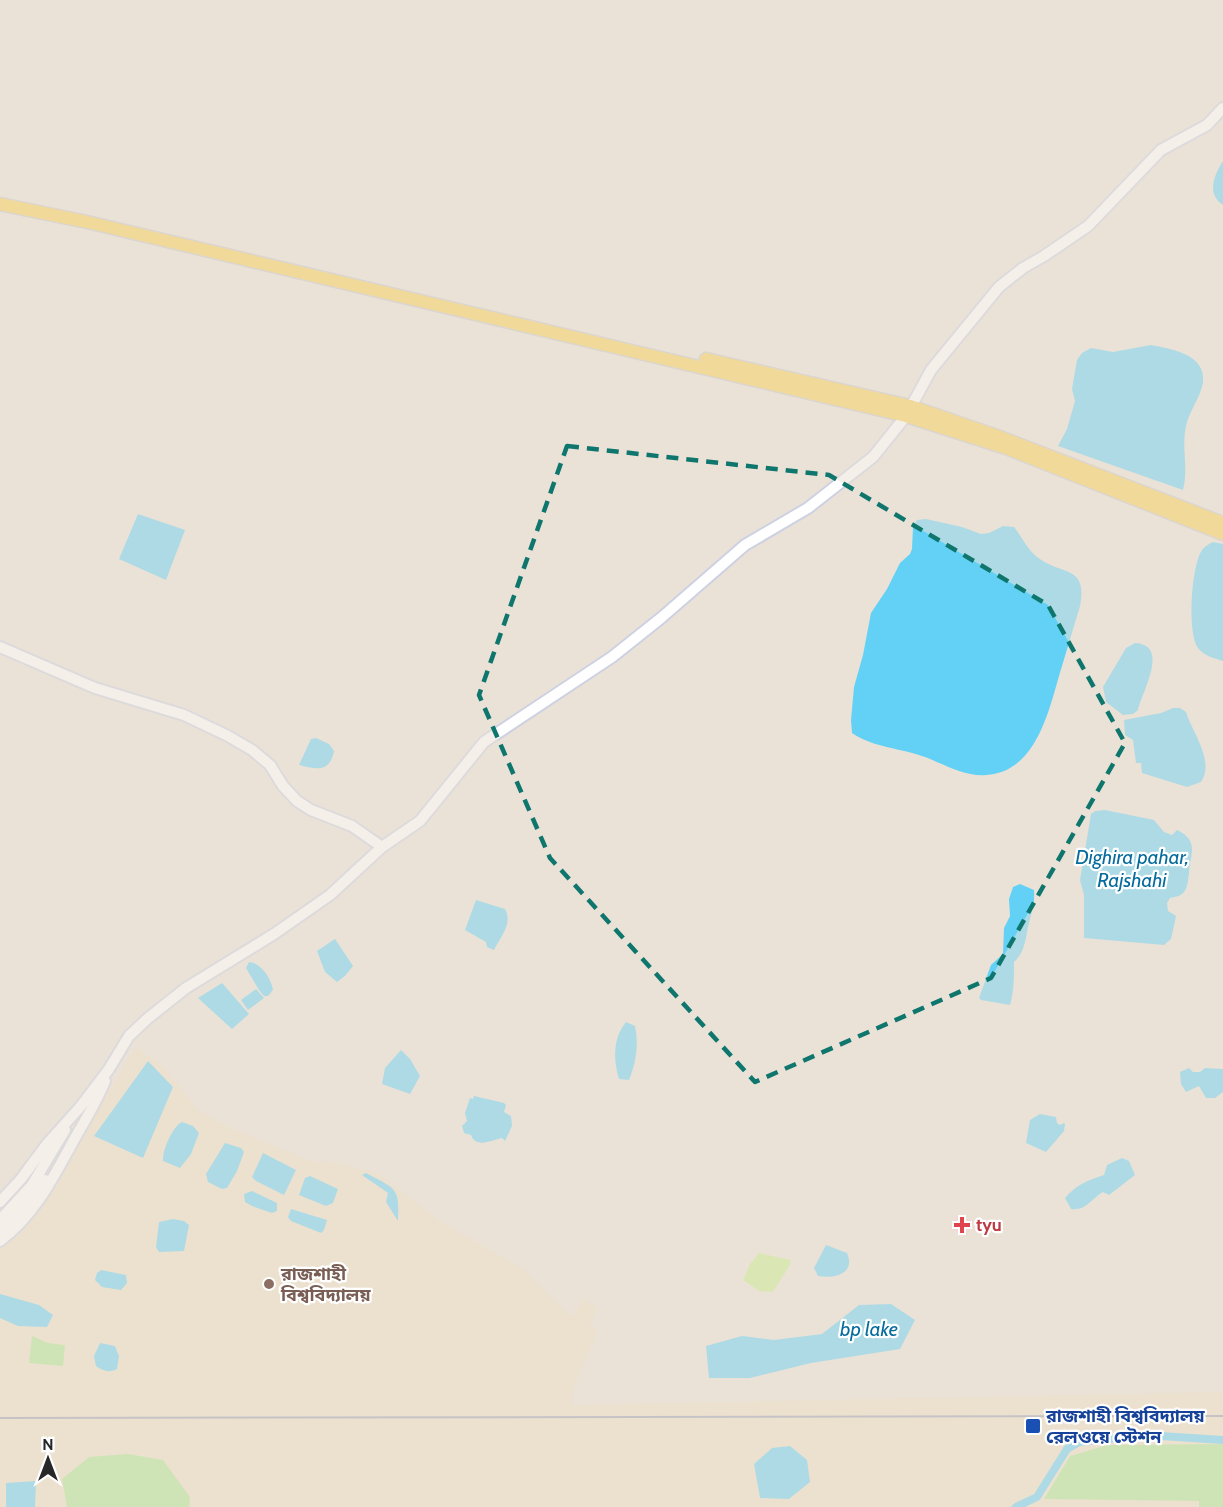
<svg xmlns="http://www.w3.org/2000/svg" width="1223" height="1507" font-family="Cabin,'Noto Sans Bengali',sans-serif">
	<rect width="100%" height="100%" fill="#ebe2d7"/>
	<!-- education -->
	<path fill="#eee0c5" d="M136,1047L165,1069L199,1111L228,1127L313,1162L328,1161L377,1173L440,1221L524,1270L571,1317L584,1299L598,1308L590,1323L597,1332L574,1387L571,1405L1223,1392V1507H0V1204L42,1203Z"/>
	<!-- medical -->
	<path fill="#f3d3d5" d="M957,1215L974,1221L968,1236L950,1229Z"/>
	<!-- green -->
	<g fill="#aee68f">
		<path d="M32,1336L48,1343L65,1345L63,1366L29,1363Z"/>
		<path d="M1223,1444V1507H1199V1501L1044,1499L1070,1456L1107,1445Z"/>
		<path d="M128,1454L163,1460L190,1497L189,1507H67L62,1479L89,1457Z"/>
	</g>
	<!-- pitch -->
	<path fill="#c6ee8a" d="M759,1253L791,1260L790,1265L773,1292L759,1291L743,1280L750,1264Z"/>
	<!-- water -->
	<g fill="#62d1f5">
		<path d="M1223,161V205C1206,194 1214,175 1223,161Z"/>
		<path d="M1151,345C1171,349 1206,354 1203,382C1201,397 1189,411 1186,426C1181,448 1189,468 1183,490L1058,446L1067,429L1075,401L1072,389L1077,360L1082,353L1091,348L1113,352Z"/>
		<path d="M138,514L185,530L166,580L119,559Z"/>
		<path d="M926,519L962,527L981,534L989,533L1003,526L1014,527C1022,537 1026,548 1037,557C1061,576 1088,564 1080,606C1073,629 1066,653 1059,676C1048,714 1035,772 986,775C966,777 943,764 925,757C901,748 874,748 852,733L851,720L854,687L863,655L871,613L887,589L900,563L910,554L912,549L913,527L915,523L917,520Z"/>
		<path d="M1213,542L1223,544V661C1214,658 1204,656 1198,648C1187,633 1191,566 1202,550C1205,546 1209,544 1213,542Z"/>
		<path d="M1135,643C1170,645 1143,690 1138,710L1133,714L1123,715L1106,702L1103,687L1126,648Z"/>
		<path d="M1173,708H1180L1186,712C1193,734 1215,761 1201,782L1187,787L1142,773L1141,763H1136L1133,740L1125,735L1124,720L1161,713Z"/>
		<path d="M316,738L329,744L334,751C330,772 317,770 299,765L311,739Z"/>
		<path d="M1105,810L1154,820L1164,832L1172,835L1177,830C1200,841 1190,855 1189,873C1188,879 1188,887 1184,892C1181,896 1175,897 1170,898L1167,903L1168,911L1176,916L1171,939L1164,945L1084,938V895L1080,880L1091,814L1095,811Z"/>
		<path d="M1020,884L1034,890C1035,903 1032,912 1029,923C1025,938 1026,951 1014,962C1014,977 1014,992 1010,1005L981,1000L979,998L991,965L1003,954L1004,928L1010,916L1009,899L1013,887Z"/>
		<path d="M476,900L505,909C513,924 501,936 494,950L487,947L486,942L465,930Z"/>
		<path d="M335,939L353,966L345,976L337,982L325,972L317,951Z"/>
		<path d="M249,962C261,963 271,978 273,990L268,996H264L259,990L246,968Z"/>
		<path d="M222,983L249,1014L232,1029L198,998Z"/>
		<path d="M256,989L264,998L248,1010L241,1000Z"/>
		<path d="M626,1022L635,1026C639,1044 636,1063 629,1080L619,1079C613,1059 613,1038 626,1022Z"/>
		<path d="M401,1050L410,1059L420,1076L410,1094L382,1084L385,1068Z"/>
		<path d="M148,1061L173,1087L143,1158L94,1136Z"/>
		<path d="M1189,1068L1193,1072H1200L1205,1068L1223,1069V1092L1215,1098H1206L1199,1086L1186,1092L1181,1084L1180,1072Z"/>
		<path d="M474,1096L504,1103L506,1105L504,1112L511,1116L512,1126L505,1141L502,1138C492,1140 476,1149 471,1135L464,1133L462,1126L467,1121L465,1113L470,1098L473,1099Z"/>
		<path d="M1040,1114L1056,1117L1057,1123L1060,1125L1064,1123L1065,1124L1064,1131L1046,1152L1026,1143L1030,1120Z"/>
		<path d="M182,1122L193,1126L199,1133L191,1154L180,1168L163,1161C162,1150 173,1126 182,1122Z"/>
		<path d="M225,1143L241,1148L244,1152L237,1171L227,1188L222,1189L208,1182L206,1174Z"/>
		<path d="M263,1153L296,1170L284,1195L256,1181L252,1177Z"/>
		<path d="M1122,1158L1129,1161L1135,1175L1109,1195L1103,1192C1091,1199 1086,1211 1071,1209L1065,1198C1076,1185 1088,1180 1104,1175L1107,1165Z"/>
		<path d="M366,1173C395,1189 400,1186 398,1221L386,1202L388,1193L362,1175Z"/>
		<path d="M310,1176L338,1189L333,1203L326,1206L299,1195L305,1178Z"/>
		<path d="M252,1191L277,1203V1211L272,1213L252,1206L245,1202L244,1194Z"/>
		<path d="M291,1209L327,1220L324,1230L321,1233L291,1221L288,1217Z"/>
		<path d="M173,1219L184,1221L189,1225L184,1251L159,1252L156,1247L159,1222Z"/>
		<path d="M826,1245L847,1253C856,1274 834,1279 818,1276L814,1268Z"/>
		<path d="M101,1270L126,1275L127,1283L121,1290L102,1287L95,1280L97,1273Z"/>
		<path d="M0,1294L39,1305L53,1315L47,1327L18,1326L0,1318Z"/>
		<path d="M891,1304L915,1320L900,1349L811,1363L750,1378H709L706,1346L742,1336L774,1340L822,1334L859,1305Z"/>
		<path d="M100,1343L115,1346L119,1356L117,1369C109,1373 103,1371 96,1366L94,1356Z"/>
		<path d="M790,1446L807,1460L810,1482L789,1499L760,1498L754,1464L772,1448Z"/>
		<path d="M36,1481L35,1507H6V1483Z"/>
	</g>
	<g fill="none" stroke-linecap="round" stroke-linejoin="round">
		<!-- canal -->
		<path stroke="#62d1f5" stroke-width="8" d="M1016,1507L1037,1497L1067,1449L1079,1442L1146,1435L1223,1440"/>
		<defs>
			<g id="secondary">
				<path d="M0,647L95,688L184,715L228,736L252,750L270,765L283,786L297,801L311,810L352,826L382,847"/>
				<path d="M0,1202L21,1179L47,1144L81,1106L109,1069L129,1036L147,1019L186,988L274,934L330,895L382,847L420,821L484,742L612,657L661,618L745,545L808,508L873,457L906,416L931,370L999,287L1023,268L1044,256L1088,226L1161,150L1207,125L1223,108"/>
				<path d="M0,1220L32,1185L65,1130"/>
				<path d="M0,1230L39,1190L45,1180"/>
				<path d="M0,1241C36,1214 54,1176 75,1138C86,1119 97,1101 105,1081"/>
			</g>
			<g id="primary">
				<path d="M0,204L87,222L906,416L1006,448L1223,534"/>
				<path d="M706,359L910,406L1000,437L1223,523"/>
			</g>
		</defs>
		<!-- secondary casing -->
		<use href="#secondary" stroke="#cdd1e2" stroke-width="14"/>
		<!-- primary casing -->
		<use href="#primary" stroke="#c7c7c7" stroke-width="15"/>
		<!-- secondary -->
		<use href="#secondary" stroke="#fff" stroke-width="10"/>
		<!-- primary -->
		<use href="#primary" stroke="#f8ce4f" stroke-width="12"/>
		<!-- rail -->
		<path stroke="#9a9eb3" stroke-width="2" d="M0,1418L1223,1416"/>
	</g>
	<!-- marked area -->
	<path d="M0 0H1223V1507H0ZM567,446L829,475L1048,605L1125,743L991,978L755,1082L550,858L479,695Z" fill="#ebe2d7" fill-opacity=".55" fill-rule="evenodd"/>
	<path fill="none" stroke="#0f766e" stroke-width="4.5" stroke-dasharray="12 8" stroke-linejoin="round" d="M567,446L829,475L1048,605L1125,743L991,978L755,1082L550,858L479,695Z"/>
	<!-- markers -->
	<path fill="#e0444e" stroke="#fff" stroke-width="2" d="M959 1216h6v6h6v6h-6v6h-6v-6h-6v-6h6z"/>
	<circle fill="#8d6e63" stroke="#fff" stroke-width="2" cx="269" cy="1284" r="6"/>
	<rect fill="#1a4fb4" stroke="#fff" stroke-width="2" x="1025" y="1418" width="16" height="16" rx="3"/>
	<g text-anchor="middle" stroke-width="4.5" stroke-linejoin="round" paint-order="stroke">
		<!-- health labels -->
		<g font-size="18" font-weight="bold" fill="#be3a42" stroke="#fff" text-anchor="start">
			<text x="976" y="1231">tyu</text>
		</g>
		<!-- education labels -->
		<g font-size="18" font-weight="bold" fill="#785e54" stroke="#fff" text-anchor="start">
			<text x="281" y="1280">রাজশাহী<tspan x="281" dy="21">বিশ্ববিদ্যালয়</tspan></text>
		</g>
		<!-- transit labels -->
		<g font-size="18" font-weight="bold" fill="#164399" stroke="#fff" text-anchor="start">
			<text x="1046" y="1422">রাজশাহী বিশ্ববিদ্যালয়<tspan x="1046" dy="21">রেলওয়ে স্টেশন</tspan></text>
		</g>
		<!-- water labels -->
		<g font-size="20" font-style="italic" fill="#056c9d" stroke="#fff">
			<text x="1132" y="864">Dighira pahar,<tspan x="1132" dy="23">Rajshahi</tspan></text>
			<text x="869" y="1336">bp lake</text>
		</g>
	</g>
	<!-- north arrow -->
	<g transform="translate(48 1459)" stroke="#ffffff" stroke-width="4.5" paint-order="stroke">
	<path d="M0-4.5L10 22L0 15L-10 22Z" fill="#272727"/>
	<text y="-9" font-size="16" font-weight="bold" text-anchor="middle" fill="#272727">N</text>
	</g>
</svg>
